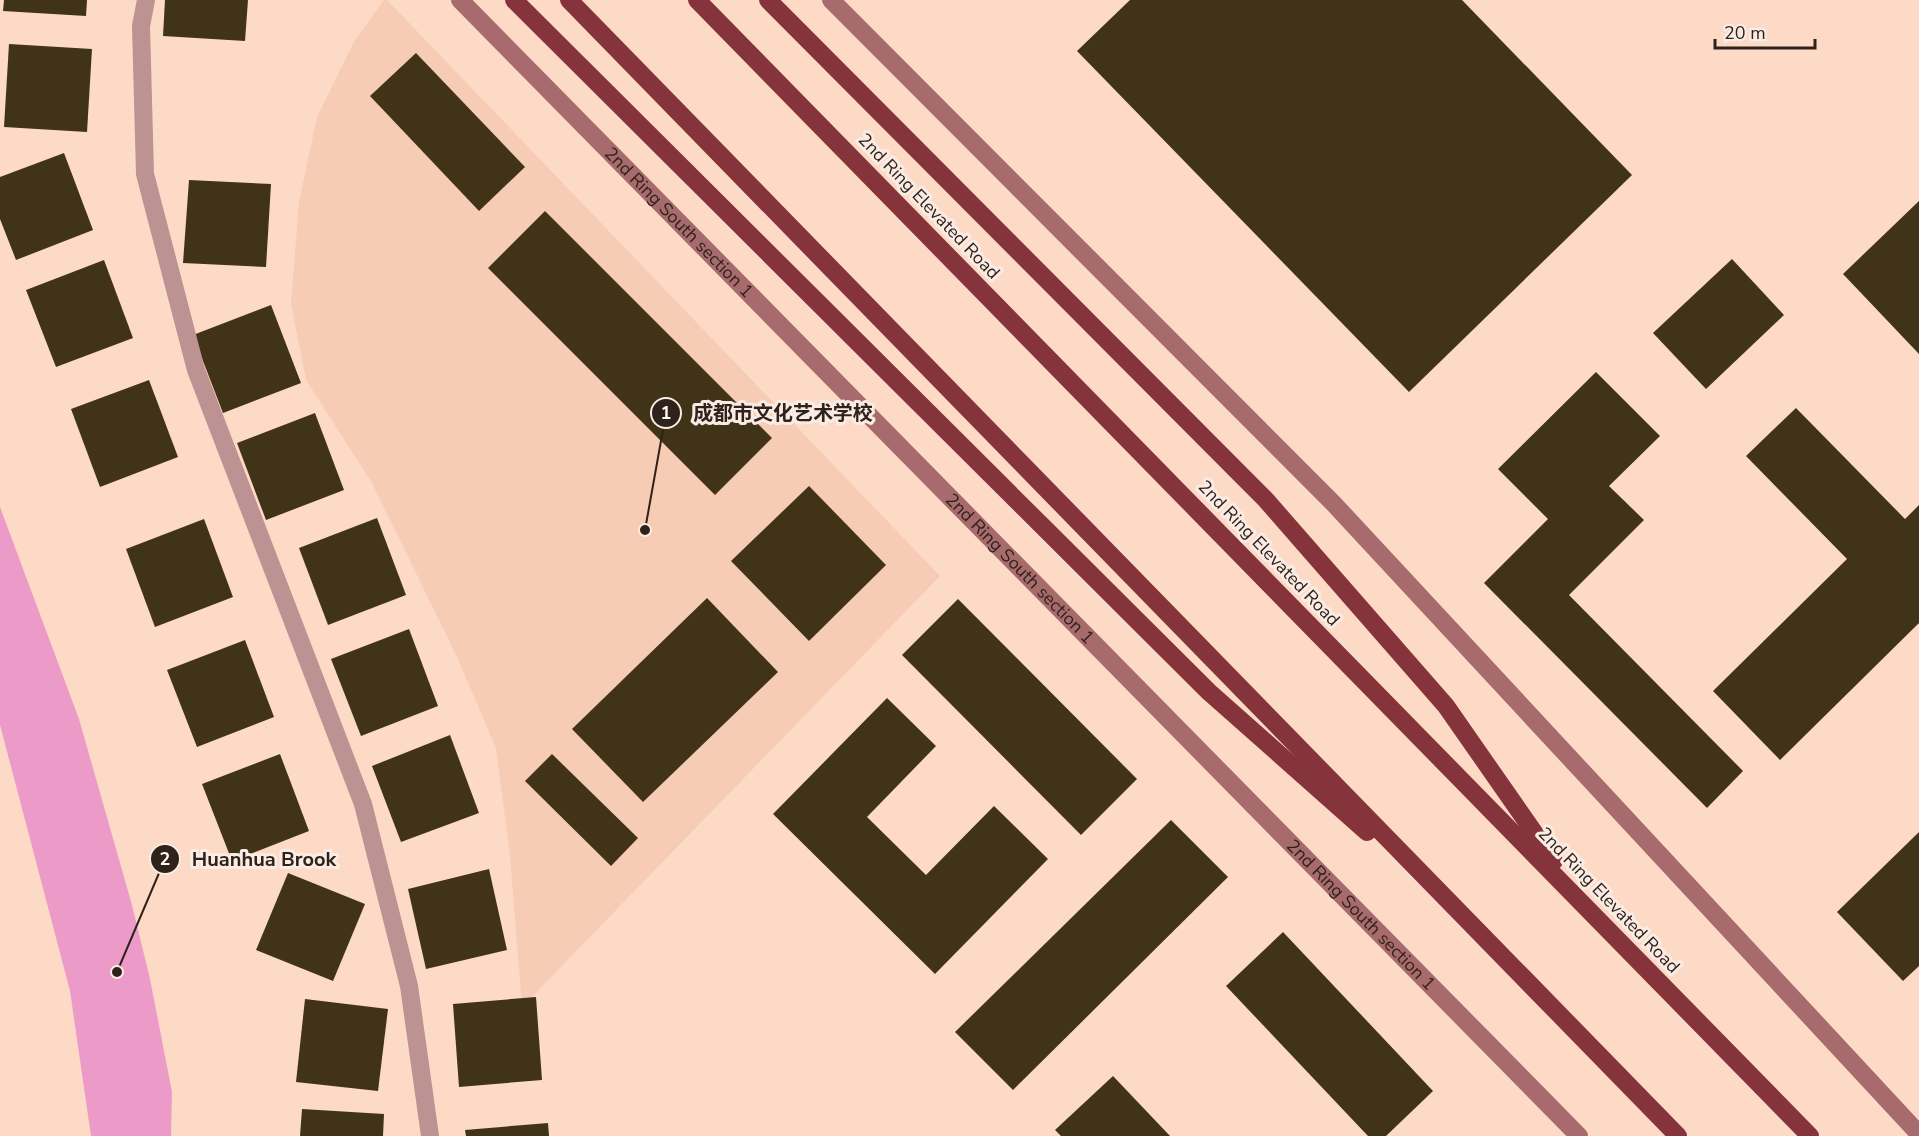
<svg xmlns="http://www.w3.org/2000/svg" width="1919" height="1136" font-family="'Nunito Sans','Noto Sans SC',sans-serif">
	<rect width="100%" height="100%" fill="#fddac6"/>
	<!-- built -->
	<path fill="#f7ccb5" d="M384,0H387L940,576L522,1007L510,856L496,748L457,657L372,483L306,380L291,303L299,202L317,117L355,40Z"/>
	<!-- water -->
	<path fill="#ec9bc9" d="M0,507L79,719L132,905L150,979L172,1092L171,1136H91L70,991L0,725Z"/>
	<!-- building -->
	<g fill="#413317">
		<path d="M4,0H87L86,16L3,11Z"/>
		<path d="M165,0H248L245,41L163,36Z"/>
		<path d="M1130,0H1462L1632,175L1409,392L1077,51Z"/>
		<path d="M9,44L92,49L87,132L4,127Z"/>
		<path d="M416,53L525,167L479,211L370,96Z"/>
		<path d="M64,153L93,230L16,260L0,219V177Z"/>
		<path d="M189,180L271,184L266,267L183,263Z"/>
		<path d="M1919,201V354L1843,274Z"/>
		<path d="M545,211L772,438L715,495L488,268Z"/>
		<path d="M1732,259L1784,315L1706,389L1653,333Z"/>
		<path d="M104,260L133,338L56,367L26,290Z"/>
		<path d="M271,305L301,383L223,413L193,335Z"/>
		<path d="M1596,372L1660,436L1609,486L1644,520L1569,595L1743,771L1707,808L1484,583L1548,519L1498,469Z"/>
		<path d="M149,380L178,457L100,487L71,409Z"/>
		<path d="M1796,408L1905,519L1919,505V623L1780,760L1713,691L1847,559L1746,456Z"/>
		<path d="M315,413L344,490L266,520L237,443Z"/>
		<path d="M809,486L886,565L809,641L731,561Z"/>
		<path d="M377,518L406,595L328,625L299,548Z"/>
		<path d="M204,519L233,597L155,627L126,549Z"/>
		<path d="M707,598L778,672L643,802L572,729Z"/>
		<path d="M958,599L1137,779L1081,835L902,655Z"/>
		<path d="M409,629L438,706L361,736L331,659Z"/>
		<path d="M245,640L274,717L197,747L167,670Z"/>
		<path d="M887,698L936,746L867,817L926,875L994,806L1048,859L935,974L773,814Z"/>
		<path d="M450,735L479,813L401,842L372,766Z"/>
		<path d="M280,754L309,831L232,861L202,784Z"/>
		<path d="M552,754L638,838L611,866L525,781Z"/>
		<path d="M1171,820L1228,877L1013,1090L955,1032Z"/>
		<path d="M1919,832V966L1903,981L1837,912Z"/>
		<path d="M489,869L507,950L426,969L408,889Z"/>
		<path d="M288,873L365,904L333,981L256,950Z"/>
		<path d="M1283,932L1433,1091L1386,1136H1368L1226,986Z"/>
		<path d="M536,997L542,1080L459,1087L453,1004Z"/>
		<path d="M305,999L388,1009L378,1091L296,1082Z"/>
		<path d="M1113,1076L1170,1136H1061L1055,1130Z"/>
		<path d="M302,1109L384,1114L383,1136H300Z"/>
		<path d="M548,1123L549,1136H466L465,1130Z"/>
	</g>
	<g fill="none" stroke-linecap="round" stroke-linejoin="round">
		<!-- street -->
		<path stroke="#bc9293" stroke-width="18" d="M146,0L141,26L145,174L196,370L363,804L409,986L430,1136"/>
		<!-- secondary -->
		<g stroke="#a76b6d" stroke-width="18">
			<path id="s1" d="M460,0L1579,1136"/>
			<path d="M831,0L1333,503L1919,1134"/>
		</g>
		<!-- highway -->
		<g stroke="#86343b" stroke-width="18">
			<path d="M514,0L1209,692L1367,832"/>
			<path d="M569,0L1678,1136"/>
			<path d="M697,0L1810,1136"/>
			<path d="M768,0L1266,500L1446,706L1554,861"/>
		</g>
	</g>
	<g text-anchor="middle" stroke-width="6" stroke-linejoin="round" paint-order="stroke">
		<!-- street labels -->
		<g font-size="18" fill="#2f221b" stroke="#faece4">
			<text transform="translate(929 206) rotate(46)" y="6">2nd Ring Elevated Road</text>
			<text dy="6" stroke="none"><textPath href="#s1" startOffset="312">2nd Ring South section 1</textPath></text>
			<text transform="translate(1269 553) rotate(46)" y="6">2nd Ring Elevated Road</text>
			<text dy="6" stroke="none"><textPath href="#s1" startOffset="798">2nd Ring South section 1</textPath></text>
			<text transform="translate(1609 900) rotate(46)" y="6">2nd Ring Elevated Road</text>
			<text dy="6" stroke="none"><textPath href="#s1" startOffset="1284">2nd Ring South section 1</textPath></text>
		</g>
	</g>
	<!-- callouts -->
	<path fill="none" stroke="#2f221b" stroke-width="2" d="M645 530L666 413M117 972L165 859"/>
	<g fill="#2f221b" stroke="#faece4" stroke-width="2">
		<circle cx="645" cy="530" r="6"/>
		<circle cx="117" cy="972" r="6"/>
		<circle cx="666" cy="413" r="15"/>
		<circle cx="165" cy="859" r="15"/>
	</g>
	<g font-size="18" text-anchor="middle" font-weight="bold" fill="#fff">
		<text x="666" y="419">1</text>
		<text x="165" y="865">2</text>
	</g>
	<g font-size="20" text-anchor="middle" font-weight="bold" fill="#2f221b" stroke="#faece4" stroke-width="6" stroke-linejoin="round" paint-order="stroke">
		<text x="783" y="420">成都市文化艺术学校</text>
		<text x="264" y="866">Huanhua Brook</text>
	</g>
	<!-- scale -->
	<path d="M1715 39v9h100v-9" fill="none" stroke="#2f221b" stroke-width="3"/>
	<text x="1724" y="39" font-size="18" fill="#2f221b" stroke="#faece4" stroke-width="4.5" paint-order="stroke">20 m</text>
</svg>
